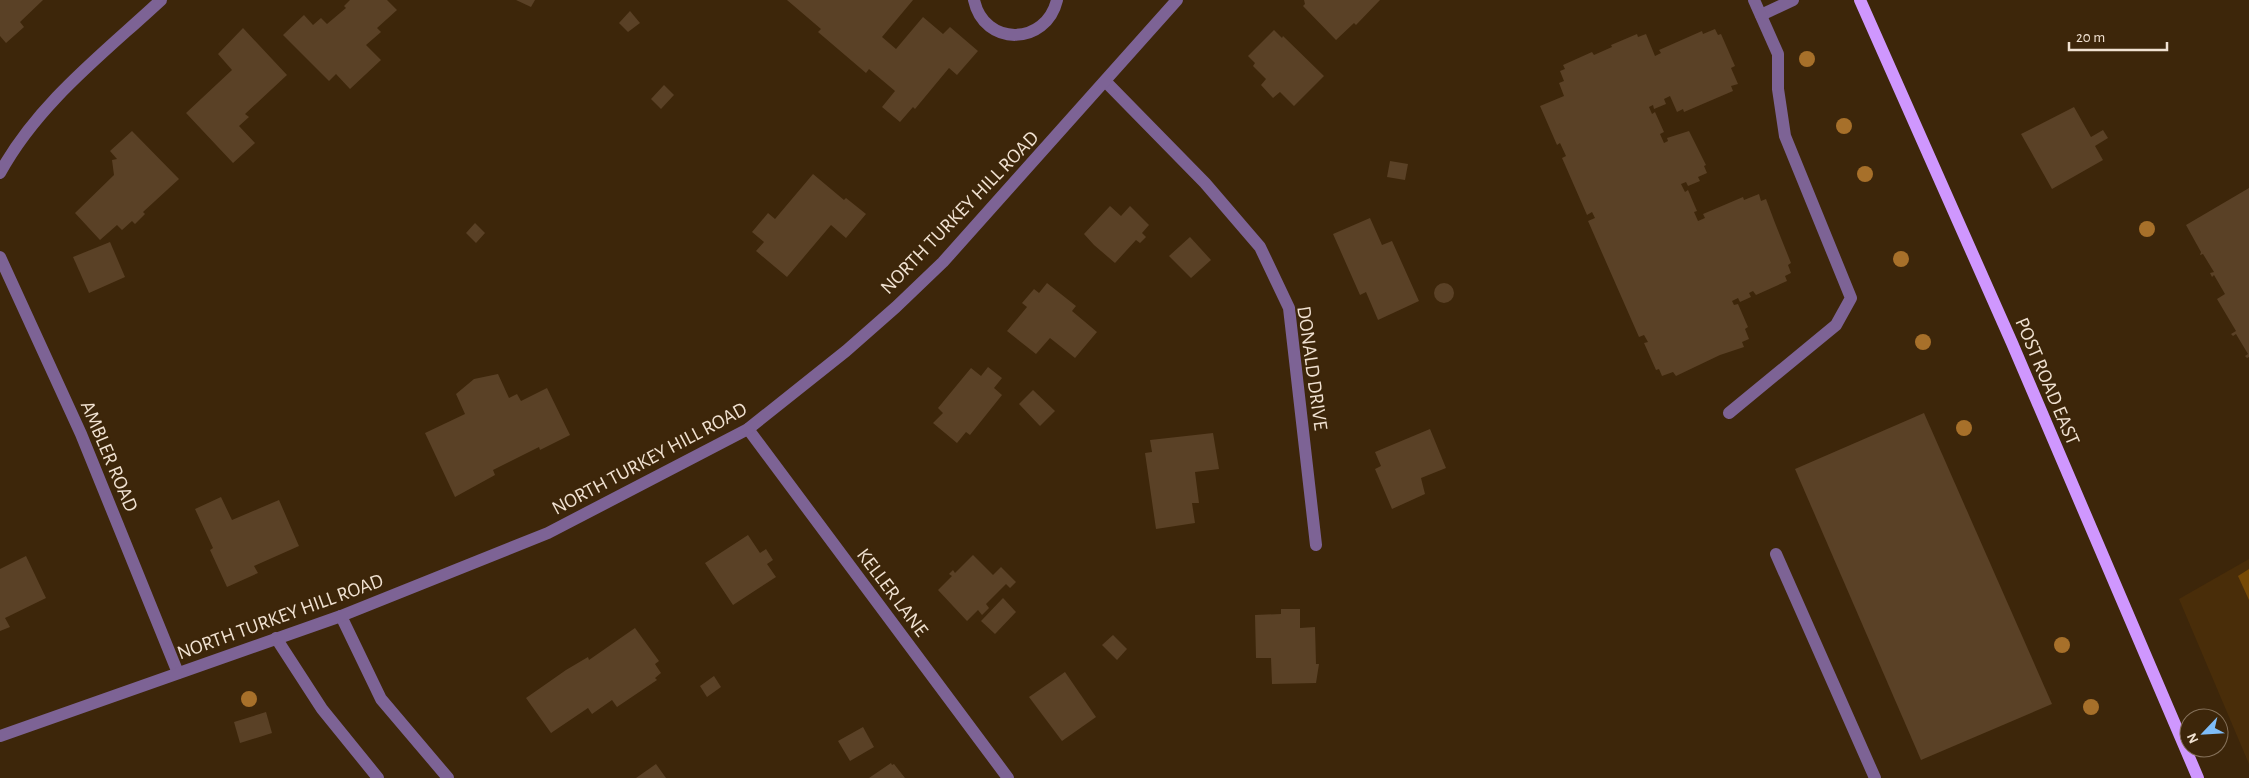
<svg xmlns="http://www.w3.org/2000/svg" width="2249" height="778" font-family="'Alegreya Sans',sans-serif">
	<rect width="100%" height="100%" fill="#3d260a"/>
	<!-- built -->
	<path fill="#492d09" d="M2249,559V764L2179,599Z"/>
	<!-- green -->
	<path fill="#764905" d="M2249,569V600L2238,576Z"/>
	<!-- building -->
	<g fill="#5a4126">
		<path d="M0,0H43L20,22L24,27L6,43L0,36Z"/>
		<path d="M350,0H387L397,10L377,28L381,32L366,45L381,60L350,89L336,74L329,81L283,35L304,15L313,25L321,18L327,24L346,8L344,6Z"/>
		<path d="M516,0H535L531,7Z"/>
		<path d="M787,0H913L882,37L896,49L923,17L943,34L950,27L978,51L957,75L949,68L915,109L913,107L900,122L882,107L895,91L869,69L866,73L818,32L821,29Z"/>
		<path d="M1304,0H1380L1356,25L1354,23L1336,40L1303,6L1305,4Z"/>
		<path d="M630,11L640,23L628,32L619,23Z"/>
		<path d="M243,28L287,75L245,114L249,117L239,126L255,143L233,163L186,113L232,70L218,54Z"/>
		<path d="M1715,29L1718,35L1721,34L1735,66L1731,68L1738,84L1731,86L1733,91L1684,112L1683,109L1677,112L1670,96L1664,99L1666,104L1654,109L1653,105L1649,107L1652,114L1655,112L1664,132L1660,134L1664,143L1668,141L1667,138L1689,131L1706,165L1704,166L1707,173L1698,177L1700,181L1688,186L1686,182L1681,184L1685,192L1688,190L1697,211L1694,212L1698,221L1705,218L1703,214L1743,197L1744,200L1759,194L1761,201L1766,199L1775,223L1791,263L1788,265L1791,273L1785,276L1787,281L1756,295L1753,291L1749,293L1751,297L1740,302L1738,298L1732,301L1734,305L1738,304L1748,327L1745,329L1749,339L1742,342L1744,347L1720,355L1676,376L1673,372L1662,376L1659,369L1656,370L1644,343L1648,342L1644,335L1639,337L1588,221L1595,218L1592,212L1587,215L1562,158L1566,156L1560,143L1557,145L1540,106L1564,96L1559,83L1564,81L1560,71L1565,69L1563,65L1592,52L1594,55L1612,47L1611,45L1637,34L1638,37L1646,34L1655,56L1661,53L1659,50L1702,31L1703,34Z"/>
		<path d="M1274,30L1282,38L1283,36L1324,76L1294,106L1280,92L1273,98L1261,85L1266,79L1253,66L1255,63L1248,56Z"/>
		<path d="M664,85L674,95L661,109L651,99Z"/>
		<path d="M2074,107L2091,137L2103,130L2108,138L2095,146L2103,160L2052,189L2021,134Z"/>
		<path d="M132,131L179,179L143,212L145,214L135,224L132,221L122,230L117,225L100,240L75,213L114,175L112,160L117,159L110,151Z"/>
		<path d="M1390,161L1408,164L1405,180L1387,177Z"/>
		<path d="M813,174L844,200L846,198L866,214L846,238L831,225L787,277L756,251L764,242L752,232L768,213L775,219Z"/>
		<path d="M2249,188V357L2247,358L2245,356L2248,354L2236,334L2233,336L2231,334L2236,331L2217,299L2225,294L2214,275L2212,277L2210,273L2214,272L2203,254L2200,255L2201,252L2186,225Z"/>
		<path d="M1110,206L1121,216L1130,206L1149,225L1142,233L1146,237L1140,243L1136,240L1115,263L1094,245L1084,234Z"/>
		<path d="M1370,218L1382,245L1392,241L1419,301L1378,320L1366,292L1360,295L1333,234Z"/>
		<path d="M475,223L485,233L476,243L466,233Z"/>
		<path d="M1190,237L1211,260L1191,278L1169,256Z"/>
		<path d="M110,242L125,277L89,293L73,257Z"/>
		<circle cx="1444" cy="293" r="10"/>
		<path d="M1047,283L1076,306L1072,311L1097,332L1075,358L1050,338L1036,354L1007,331L1027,307L1022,303L1034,289L1039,293Z"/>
		<path d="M988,367L1002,378L994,388L1002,395L970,435L966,432L957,443L933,423L943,413L938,408L971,368L981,376Z"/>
		<path d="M498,374L509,398L517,394L521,401L547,388L570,435L540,450L539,447L493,470L495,475L455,497L425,433L465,414L456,394L474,379Z"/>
		<path d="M1033,390L1055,411L1040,426L1019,404Z"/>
		<path d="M1924,413L2052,704L1921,760L1795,469Z"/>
		<path d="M1430,429L1446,468L1421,478L1425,494L1392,509L1375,469L1381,466L1375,452Z"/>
		<path d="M1213,433L1219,469L1195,472L1199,503H1192L1195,523L1156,529L1145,453L1152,452L1150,440Z"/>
		<path d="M221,497L232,520L279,500L299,546L254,566L258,573L227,587L210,550L213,548L195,509Z"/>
		<path d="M748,535L760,553L766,549L773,560L767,564L776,577L733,605L705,563Z"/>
		<path d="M973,555L993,575L1001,567L1016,582L1010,588L1006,584L986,604L989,608L982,615L978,610L967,621L938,590L952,576L949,574L953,570L955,573Z"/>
		<path d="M26,556L46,598L5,618L10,627L0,631V569Z"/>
		<path d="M1003,598L1016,612L995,634L981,621Z"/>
		<path d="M1281,609H1300V628L1315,627L1316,664H1319L1316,683L1272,684L1271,658H1256L1255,615L1281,614Z"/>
		<path d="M635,628L659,661L655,664L661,673L655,678L657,680L617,707L612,700L592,714L588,708L551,733L526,698L566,670L588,657L589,660Z"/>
		<path d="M1113,635L1127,649L1117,660L1102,645Z"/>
		<path d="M1065,672L1096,717L1062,741L1029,697Z"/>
		<path d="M714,676L721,687L707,697L700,686Z"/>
		<path d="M266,712L272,733L240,743L234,722Z"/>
		<path d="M863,727L874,747L850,761L838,741Z"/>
		<path d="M891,763L892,765L894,764L905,778H869Z"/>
		<path d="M656,764L666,778H636Z"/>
	</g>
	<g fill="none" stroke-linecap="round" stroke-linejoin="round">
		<!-- minor -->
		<g stroke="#7d6395" stroke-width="12">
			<path d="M974,0C984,47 1046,46 1057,0"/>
			<path d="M1761,15L1793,0"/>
			<path d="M1106,82L1205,183L1260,247L1289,308L1316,545"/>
			<path d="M0,173C38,103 104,53 161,0"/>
			<path d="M0,257L81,434L178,673"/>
			<path d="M1729,413L1836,325L1851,298L1785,136L1778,89V54L1754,0"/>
			<path d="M748,429L1008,778"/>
			<path d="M1776,554L1875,778"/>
			<path d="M341,616L381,699L448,778"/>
			<path d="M276,638L322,709L378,778"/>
			<path d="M0,736L341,616L548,533L748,429L846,351L896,307L943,262L1177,0"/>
		</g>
		<!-- major -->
		<path stroke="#cf97fe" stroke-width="12" d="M1860,0L2012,343L2198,778"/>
	</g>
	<!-- trees -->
	<g fill="#a7702a">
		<circle cx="1807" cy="59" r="8"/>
		<circle cx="1844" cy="126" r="8"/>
		<circle cx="1865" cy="174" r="8"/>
		<circle cx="2147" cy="229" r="8"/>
		<circle cx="1901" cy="259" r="8"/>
		<circle cx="1923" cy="342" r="8"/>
		<circle cx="1964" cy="428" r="8"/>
		<circle cx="2062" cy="645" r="8"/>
		<circle cx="249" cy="699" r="8"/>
		<circle cx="2091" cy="707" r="8"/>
	</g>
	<g text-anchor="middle" stroke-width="4" stroke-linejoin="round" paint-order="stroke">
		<!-- street labels -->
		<g font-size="20" fill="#f1e2d2" stroke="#3d260a">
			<text transform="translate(959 212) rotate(-46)" y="7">NORTH TURKEY HILL ROAD</text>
			<text transform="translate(1313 368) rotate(82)" y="7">DONALD DRIVE</text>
			<text transform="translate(2048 381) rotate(67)" y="7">POST ROAD EAST</text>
			<text transform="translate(110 456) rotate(67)" y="7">AMBLER ROAD</text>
			<text transform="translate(649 458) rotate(-28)" y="7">NORTH TURKEY HILL ROAD</text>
			<text transform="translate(893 592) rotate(53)" y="7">KELLER LANE</text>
			<text transform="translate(280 616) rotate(-20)" y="7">NORTH TURKEY HILL ROAD</text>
		</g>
	</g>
	<!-- north arrow -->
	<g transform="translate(2204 733) rotate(245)"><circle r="24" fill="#3d260a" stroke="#85715a"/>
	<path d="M0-4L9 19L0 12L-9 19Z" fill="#7ebdf9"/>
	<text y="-8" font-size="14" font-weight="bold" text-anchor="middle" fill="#f1e2d2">N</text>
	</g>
	<!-- scale -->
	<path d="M2069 42v8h98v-8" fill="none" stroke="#f1e2d2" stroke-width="2.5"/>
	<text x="2076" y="42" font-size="15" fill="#f1e2d2" stroke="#3d260a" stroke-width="4" paint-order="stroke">20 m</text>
</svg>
